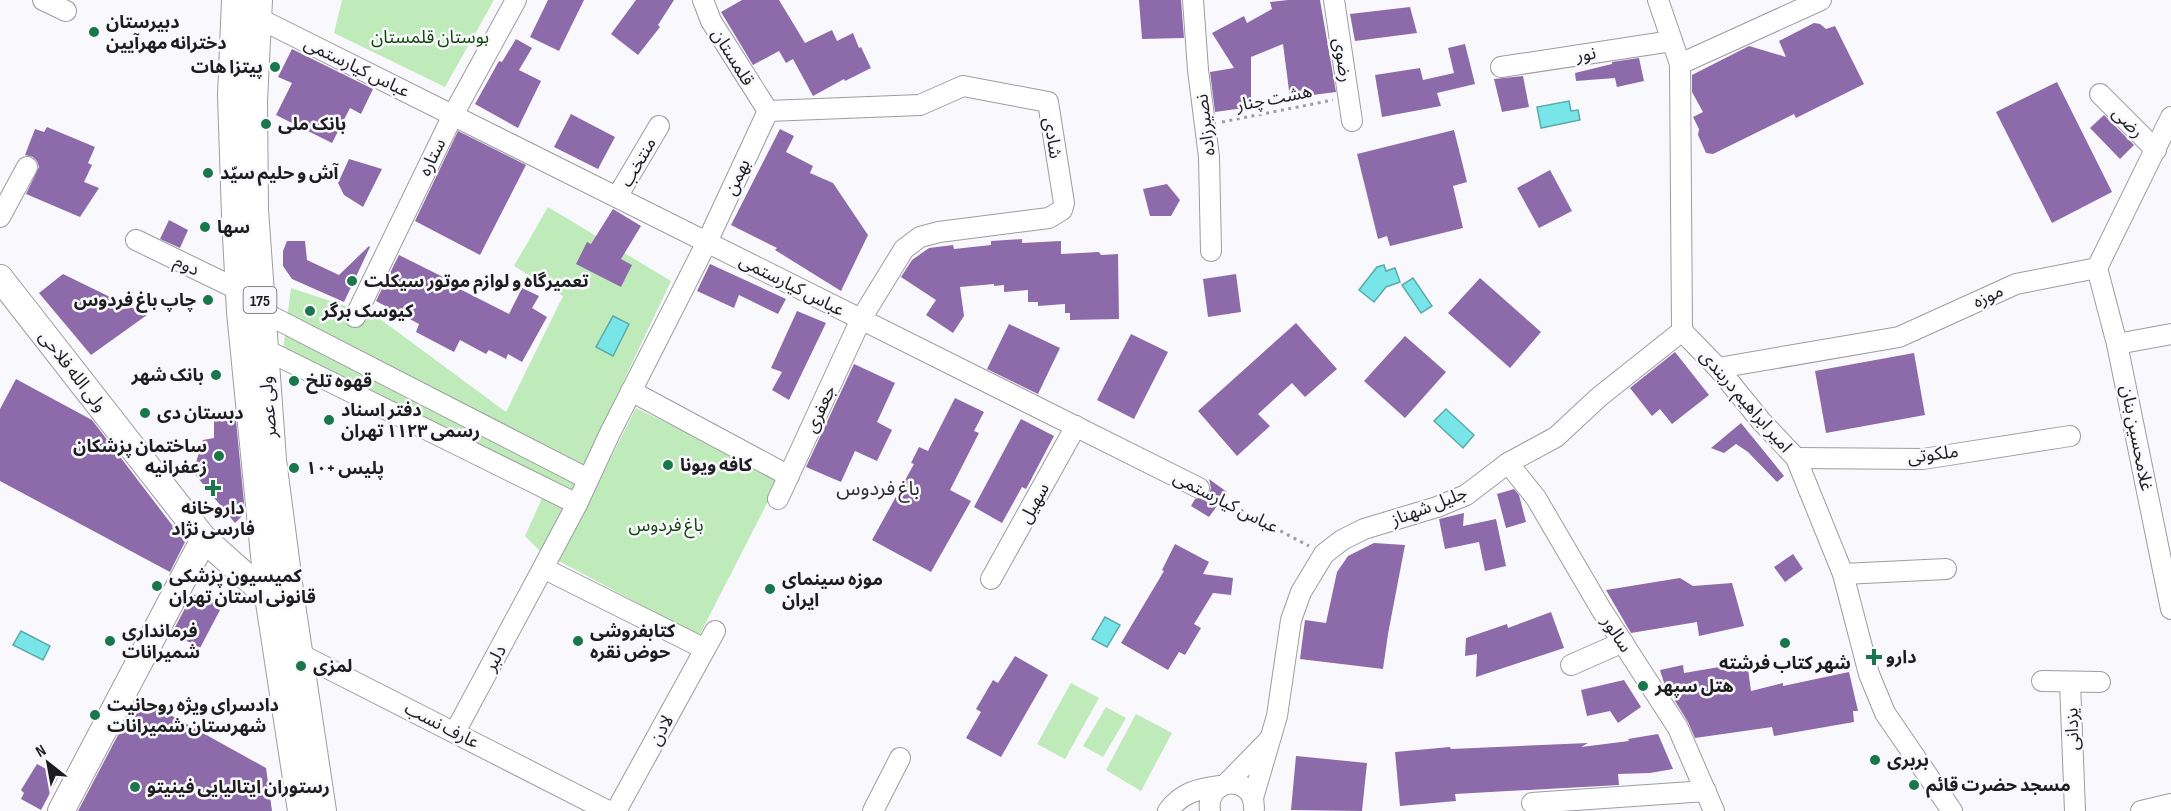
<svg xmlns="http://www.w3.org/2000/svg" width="2171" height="811" font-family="'Sofia Sans Condensed','Noto Sans Arabic',sans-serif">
	<rect width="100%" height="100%" fill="#f9f9fd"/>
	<!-- green -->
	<g fill="#bfeab9">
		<path d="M342,0H494L445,87L334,33Z"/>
		<path d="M548,207L671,281L542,553L525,536L543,496L282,358L291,288L376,316L506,412L563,296L514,266Z"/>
		<path d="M636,408L780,478L699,636L559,561Z"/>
		<path d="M1071,683L1099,698L1065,759L1037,744Z"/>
		<path d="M1106,707L1126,718L1103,757L1083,746Z"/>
		<path d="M1136,714L1172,733L1141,791L1106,770Z"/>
	</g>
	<!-- water -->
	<g fill="#78e6e8" stroke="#5daaac" stroke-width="1.5">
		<path d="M1569,101L1571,111L1578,110L1580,120L1541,128L1537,107Z"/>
		<path d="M1384,265L1386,271L1395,268L1400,282L1386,287L1374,302L1359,290L1377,267Z"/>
		<path d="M1413,278L1432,306L1421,313L1402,285Z"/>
		<path d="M613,316L629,324L613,356L596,347Z"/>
		<path d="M1446,409L1474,435L1463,448L1434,421Z"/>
		<path d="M1105,617L1120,625L1107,647L1092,639Z"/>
		<path d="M21,631L50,646L43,660L13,645Z"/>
	</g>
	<!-- building -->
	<g fill="#8d6aa9">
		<path d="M548,0H584L559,51L530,37Z"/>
		<path d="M636,0H674L658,25L660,27L638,55L611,34Z"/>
		<path d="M742,0H779L805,43L832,30L837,41L853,33L859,48L861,47L871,68L845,81L844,79L813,96L793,59L786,63L779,51L753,65L721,12Z"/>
		<path d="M1139,0H1181L1184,38L1142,39Z"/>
		<path d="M1288,0H1320L1336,92L1290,98L1283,44L1251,57V107L1215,112L1210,72L1234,68L1212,33L1244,16L1247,23L1272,9L1270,2Z"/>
		<path d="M1410,7L1417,33L1355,41L1350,14Z"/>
		<path d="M1814,23L1820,24L1826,29L1835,26L1864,84L1796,118L1794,114L1713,154L1706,153L1698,135L1699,129L1693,117L1703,112L1692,92V75L1749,46L1786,57L1779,41Z"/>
		<path d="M516,39L532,48L519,70L541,81L518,128L475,104L499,61L502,62Z"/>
		<path d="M1465,44L1475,84L1437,93L1441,106L1382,117L1375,75L1420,68L1423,80L1454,73L1448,48Z"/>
		<path d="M292,49L373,89L361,114L350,108L332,143L276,115L292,83L278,77Z"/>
		<path d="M1639,58L1644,81L1617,87L1615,78L1576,81L1575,73L1612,64V62Z"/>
		<path d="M1523,76L1529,107L1502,112L1494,79Z"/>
		<path d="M2057,82L2112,192L2052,223L1996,112Z"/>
		<path d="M571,114L615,137L598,169L554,147Z"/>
		<path d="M2104,115L2134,145L2120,159L2090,128Z"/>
		<path d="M47,127L95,147L88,163L92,165L84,182L99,188L80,217L26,194L39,167L37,161L33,157L25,155L35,129L44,132Z"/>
		<path d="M780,129L794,136L786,152L813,166L810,173L833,183L868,235L841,291L775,250L777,248L731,225Z"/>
		<path d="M1454,130L1467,182L1453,186L1463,228L1390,246L1387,236L1378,239L1357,154Z"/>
		<path d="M458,131L526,165L480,255L415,221Z"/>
		<path d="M349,159L382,169L363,207L344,195L338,183Z"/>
		<path d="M1550,170L1572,211L1539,228L1517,188Z"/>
		<path d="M1167,184L1180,200L1171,216H1150L1143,189Z"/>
		<path d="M613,209L641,226L621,259L632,265L621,287L576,264L587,242L591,244Z"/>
		<path d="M169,220L188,230L180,248L160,239Z"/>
		<path d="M1022,239V243L1061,241V254L1099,252L1101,255L1118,254L1119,319L1070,320V313H1065V304L1038,306V302H1028V290L1004,292V285L994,286V284L960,287L964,316L953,333L926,315L936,300L901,277L912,260L929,248L953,245L954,249L991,245V241Z"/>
		<path d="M287,241H305L307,260L339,275L369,246L370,247L344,302L292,279L283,266V251Z"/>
		<path d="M399,255L443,277L442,280L509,314L522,288L539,296L532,308L547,317L522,362L508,354L506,359L489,350L486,354L460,340L454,352L416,332L419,324L376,301Z"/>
		<path d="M710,264L786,299L778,314L739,295L734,308L697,291Z"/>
		<path d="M63,274L147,315L91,355L39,293Z"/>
		<path d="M1236,274L1241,312L1208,317L1203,279Z"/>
		<path d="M1480,278L1541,332L1510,368L1448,313Z"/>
		<path d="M797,311L826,323L789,400L772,390L782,372L771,368Z"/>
		<path d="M1296,323L1337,369L1305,397L1292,383L1258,414L1270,426L1237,456L1198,411Z"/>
		<path d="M1009,324L1060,348L1038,394L987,369Z"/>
		<path d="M1131,334L1168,352L1134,419L1097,400Z"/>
		<path d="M1405,336L1446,372L1405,418L1364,381Z"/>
		<path d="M1675,352L1709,395L1672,424L1660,409L1652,416L1630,388Z"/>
		<path d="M1914,353L1925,415L1826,433L1815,371Z"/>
		<path d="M854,364L895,383L877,422L892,430L877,461L855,451L841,482L806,467Z"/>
		<path d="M16,379L92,420L185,542L170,572L0,481V409Z"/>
		<path d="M955,398L984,412L974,431L979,433L950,490L971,501L931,572L872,540L914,464L911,463L919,447L928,451Z"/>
		<path d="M235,410L245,513L235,523L193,472L203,440L214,438V413Z"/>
		<path d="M1021,419L1054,436L1026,489L1022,487L1002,523L974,507Z"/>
		<path d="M1741,423L1784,476L1777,482L1748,452L1736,444L1724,453L1711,448Z"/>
		<path d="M1209,479L1227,492L1209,517L1191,506L1195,499L1205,498L1209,494L1211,488Z"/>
		<path d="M1514,489L1519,495L1526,522L1506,528L1497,494Z"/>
		<path d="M1464,513L1463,526L1496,519L1506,566L1485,571L1479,542L1445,549L1439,519Z"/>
		<path d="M1374,543L1405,545L1388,634L1383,669L1300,659L1305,620L1326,623L1337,572L1348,556Z"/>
		<path d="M1175,544L1209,562L1203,574L1233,578L1231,595L1213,593L1194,624L1201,628L1185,655L1179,652L1168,670L1121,643L1164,571L1162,570Z"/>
		<path d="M1793,554L1803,569L1785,582L1774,567Z"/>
		<path d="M1680,578L1693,586L1732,583L1744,626L1699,636L1697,622L1631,633L1606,590Z"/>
		<path d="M211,593L220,610L200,648L172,633L192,595Z"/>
		<path d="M1551,612L1564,648L1476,677L1477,654L1465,656L1466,638L1507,624L1508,628Z"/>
		<path d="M1015,656L1048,675L1001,757L966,738L981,712L976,709L993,680L998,683Z"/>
		<path d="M1737,664L1748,669L1751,691L1783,683V686L1849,672L1858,711H1853L1854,722L1774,736L1772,727L1695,738L1688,722L1675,701L1673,684L1665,686L1660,670L1683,665L1684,673Z"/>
		<path d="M1624,680L1641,707L1618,723L1610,711L1587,716L1581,690Z"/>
		<path d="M138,697L266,768L272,811H78Z"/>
		<path d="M1658,734L1673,769L1650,773L1618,774L1619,785L1455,794L1456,801L1400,806L1395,752L1450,747L1451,749L1588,743L1581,747L1629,741L1628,739Z"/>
		<path d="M1296,756L1367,763L1362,811L1291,810Z"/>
		<path d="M37,764L59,776L41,810L21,799L24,793L21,790Z"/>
	</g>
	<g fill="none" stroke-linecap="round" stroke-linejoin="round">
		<defs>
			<g id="minor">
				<path d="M43,0L66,11"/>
				<path d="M703,0L711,21L768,111"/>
				<path d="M1193,0L1198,70L1209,157L1211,251"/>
				<path d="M1334,0L1352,121"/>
				<path d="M1658,0L1680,64L1682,331L1718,368L1761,421L1796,458L1843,574L1869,674L1885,713L1952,811"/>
				<path d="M258,18L1199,488"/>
				<path d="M1680,64L1821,0"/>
				<path d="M1501,67L1672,41"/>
				<path d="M2100,94L2156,150"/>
				<path d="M768,111L920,105L963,86L1048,102L1064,203L1062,210L1049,218L939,232L920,237L904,249L861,319L778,499"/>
				<path d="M617,197L659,126"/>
				<path d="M0,217L27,167"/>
				<path d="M136,240L239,290"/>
				<path d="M2097,268L2117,344L2171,609"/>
				<path d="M261,311L588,479"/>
				<path d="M355,317L453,115L516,0"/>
				<path d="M2117,344L2171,334"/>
				<path d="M264,349L577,504"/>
				<path d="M1718,368L1899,337L2016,284L2097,268L2171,117"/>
				<path d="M631,391L789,476"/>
				<path d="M1796,458L1923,459L2070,436"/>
				<path d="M1508,463L1536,498L1601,609L1678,728L1714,811"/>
				<path d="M1843,574L1946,569"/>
				<path d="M991,579L1076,426"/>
				<path d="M290,649L608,811"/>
				<path d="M705,649L543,568L577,504L610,433L707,242L768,111"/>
				<path d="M1571,665L1623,642"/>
				<path d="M2042,681L2100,682"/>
				<path d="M2070,682L2075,811"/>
				<path d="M455,732L543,568"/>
				<path d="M1227,783L1269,740"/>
				<path d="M1253,798L1277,716L1291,620L1301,592L1324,554L1342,540L1364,529L1437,507L1466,495L1508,463L1556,437L1599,397L1682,331"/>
				<path d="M1532,803L1706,791"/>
				<path d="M616,811L715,631"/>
				<path d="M873,811L900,758"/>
				<path d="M1168,811C1182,792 1198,789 1220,786"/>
				<path d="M1210,811C1205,777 1254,773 1254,808"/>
				<path d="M2141,811L2171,804"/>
			</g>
			<g id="major">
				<path d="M235,0L231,95L235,216L240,312L268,596L301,811"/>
				<path d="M259,0L254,101L255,210L273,460L291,598L323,811"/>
				<path d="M0,278L204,539L268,596"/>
				<path d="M61,811L204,539"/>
			</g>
		</defs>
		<!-- minor casing -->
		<use href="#minor" stroke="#9d9ca0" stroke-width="22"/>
		<!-- major casing -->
		<use href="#major" stroke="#9d9ca0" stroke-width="28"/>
		<!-- path -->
		<g stroke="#9f9fa2" stroke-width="3" stroke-dasharray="3 4.5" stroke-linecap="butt">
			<path d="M1222,122L1333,100"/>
			<path d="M1214,496L1309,546"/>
		</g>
		<!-- minor -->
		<use href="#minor" stroke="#fff" stroke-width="20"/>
		<!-- major -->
		<use href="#major" stroke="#fff" stroke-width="26"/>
	</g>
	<!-- markers -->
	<g fill="#1a764b" stroke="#f9f9fd" stroke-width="2">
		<circle cx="94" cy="32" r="6"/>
		<circle cx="275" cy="67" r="6"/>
		<circle cx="266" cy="124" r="6"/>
		<circle cx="208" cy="173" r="6"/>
		<circle cx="205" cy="227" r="6"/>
		<circle cx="352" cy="281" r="6"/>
		<circle cx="208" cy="300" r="6"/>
		<circle cx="310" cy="311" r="6"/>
		<circle cx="216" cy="375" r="6"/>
		<circle cx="294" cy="381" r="6"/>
		<circle cx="145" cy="413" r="6"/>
		<circle cx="329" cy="420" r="6"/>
		<circle cx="219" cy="456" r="6"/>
		<circle cx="668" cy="465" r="6"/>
		<circle cx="294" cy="468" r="6"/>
		<path d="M210 479h6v6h6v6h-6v6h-6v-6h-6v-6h6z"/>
		<circle cx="157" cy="586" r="6"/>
		<circle cx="770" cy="589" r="6"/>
		<circle cx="110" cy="641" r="6"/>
		<circle cx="578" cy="641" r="6"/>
		<circle cx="1785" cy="643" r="6"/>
		<path d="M1871 648h6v6h6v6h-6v6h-6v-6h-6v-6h6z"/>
		<circle cx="301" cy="666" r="6"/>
		<circle cx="1643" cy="686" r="6"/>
		<circle cx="95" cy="715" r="6"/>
		<circle cx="1875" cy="760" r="6"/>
		<circle cx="1914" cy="785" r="6"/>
		<circle cx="135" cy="787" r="6"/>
	</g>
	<g text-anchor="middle" stroke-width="5" stroke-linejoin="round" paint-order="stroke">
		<!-- shield labels -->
		<rect fill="#f9f9fd" stroke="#5f5f62" stroke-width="1.5" x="243.5" y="287" width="33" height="26" rx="4.5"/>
		<g font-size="16" font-weight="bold" fill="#1d1d1f">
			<text x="260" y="306">175</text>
		</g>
		<!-- poi labels -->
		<g font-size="18" font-weight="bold" fill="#1d1d1f" stroke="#f9f9fd" text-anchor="start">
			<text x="106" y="28">دبیرستان<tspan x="106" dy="21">دخترانه مهرآیین</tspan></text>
			<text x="263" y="73" text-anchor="end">پیتزا هات</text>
			<text x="278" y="130">بانک ملی</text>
			<text x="220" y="179">آش و حلیم سیّد</text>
			<text x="217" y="233">سها</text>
			<text x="364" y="287">تعمیرگاه و لوازم موتور سیکلت</text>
			<text x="196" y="306" text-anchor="end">چاپ باغ فردوس</text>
			<text x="322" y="317">کیوسک برگر</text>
			<text x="204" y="381" text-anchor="end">بانک شهر</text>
			<text x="306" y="387">قهوه تلخ</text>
			<text x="341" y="416">دفتر اسناد<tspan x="341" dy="21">رسمی ۱۱۲۳ تهران</tspan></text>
			<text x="157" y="419">دبستان دی</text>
			<text x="207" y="452" text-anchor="end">ساختمان پزشکان<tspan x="207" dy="21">زعفرانیه</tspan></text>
			<text x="680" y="471">کافه ویونا</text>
			<text x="306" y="474">پلیس +۱۰</text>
			<text x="213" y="514" text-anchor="middle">داروخانه<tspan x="213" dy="21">فارسی نژاد</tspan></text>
			<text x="169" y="582">کمیسیون پزشکی<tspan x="169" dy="21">قانونی استان تهران</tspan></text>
			<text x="782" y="585">موزه سینمای<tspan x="782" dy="21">ایران</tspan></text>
			<text x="122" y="637">فرمانداری<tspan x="122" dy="21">شمیرانات</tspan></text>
			<text x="590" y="637">کتابفروشی<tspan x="590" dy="21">حوض نقره</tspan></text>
			<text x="1886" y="663">دارو</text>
			<text x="1785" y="669" text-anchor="middle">شهر کتاب فرشته</text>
			<text x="313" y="672">لمزی</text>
			<text x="1655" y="692">هتل سپهر</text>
			<text x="107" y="711">دادسرای ویژه روحانیت<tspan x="107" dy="21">شهرستان شمیرانات</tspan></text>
			<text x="1887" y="766">بربری</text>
			<text x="1926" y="791">مسجد حضرت قائم</text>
			<text x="147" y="793">رستوران ایتالیایی فینیتو</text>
		</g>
		<!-- park labels -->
		<g font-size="18" fill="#10470b" stroke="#f9f9fd">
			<text x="430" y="43">بوستان قلمستان</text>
			<text x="666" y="531">باغ فردوس</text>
		</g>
		<!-- street labels -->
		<g font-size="18" fill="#1d1d1f" stroke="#f9f9fd">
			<text transform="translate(1586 54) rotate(-9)" y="6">نور</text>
			<text transform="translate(733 57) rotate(58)" y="6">قلمستان</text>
			<text transform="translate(1343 60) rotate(81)" y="6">رضوى</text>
			<text transform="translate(357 67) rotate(26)" y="6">عباس کیارستمی</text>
			<text transform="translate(1274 98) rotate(-11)" y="6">هشت چنار</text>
			<text transform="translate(2128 122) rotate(45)" y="6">رضی</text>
			<text transform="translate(1205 125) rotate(-97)" y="6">نصیرزاده</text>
			<text transform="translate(1053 138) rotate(81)" y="6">شادی</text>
			<text transform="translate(432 157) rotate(-64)" y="6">ستاره</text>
			<text transform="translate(638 162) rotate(-60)" y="6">منتخب</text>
			<text transform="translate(737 177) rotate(-65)" y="6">بهمن</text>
			<text transform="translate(187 265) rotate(26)" y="6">دوم</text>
			<text transform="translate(792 285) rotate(27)" y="6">عباس کیارستمی</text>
			<text transform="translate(1988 296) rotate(-25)" y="6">موزه</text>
			<text transform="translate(73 371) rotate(52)" y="6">ولی‌ الله فلاحی</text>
			<text transform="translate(1746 401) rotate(49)" y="6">امیر ابراهیم دربندی</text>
			<text transform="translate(268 407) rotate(-94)" y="6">ولی عصر</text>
			<text transform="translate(820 409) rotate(-65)" y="6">جعفری</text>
			<text transform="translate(2137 438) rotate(79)" y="6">غلامحسین بنان</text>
			<text transform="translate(1933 454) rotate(-7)" y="6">ملکوتی</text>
			<text transform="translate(1226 502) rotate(27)" y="6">عباس کیارستمی</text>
			<text transform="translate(1034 503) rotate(-61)" y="6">سهیل</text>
			<text transform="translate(1429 506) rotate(-21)" y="6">جلیل شهناز</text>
			<text transform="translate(1617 634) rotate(57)" y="6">سالور</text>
			<text transform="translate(495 658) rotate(-62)" y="6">دلبر</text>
			<text transform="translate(442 725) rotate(27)" y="6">عارف نسب</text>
			<text transform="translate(2072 729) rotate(-92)" y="6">یزدانی</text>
			<text transform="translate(661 730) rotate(-61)" y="6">لادن</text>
		</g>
		<!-- neighbourhood labels -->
		<g font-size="20" fill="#302f32" stroke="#f9f9fd">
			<text x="878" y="495">باغ فردوس</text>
		</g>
	</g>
	<!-- north arrow -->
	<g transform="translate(48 763) rotate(329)" stroke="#f9f9fd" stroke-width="4.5" paint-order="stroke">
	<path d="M0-4.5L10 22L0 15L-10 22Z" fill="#1d1d1f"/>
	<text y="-9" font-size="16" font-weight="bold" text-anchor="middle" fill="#1d1d1f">N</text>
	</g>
</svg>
